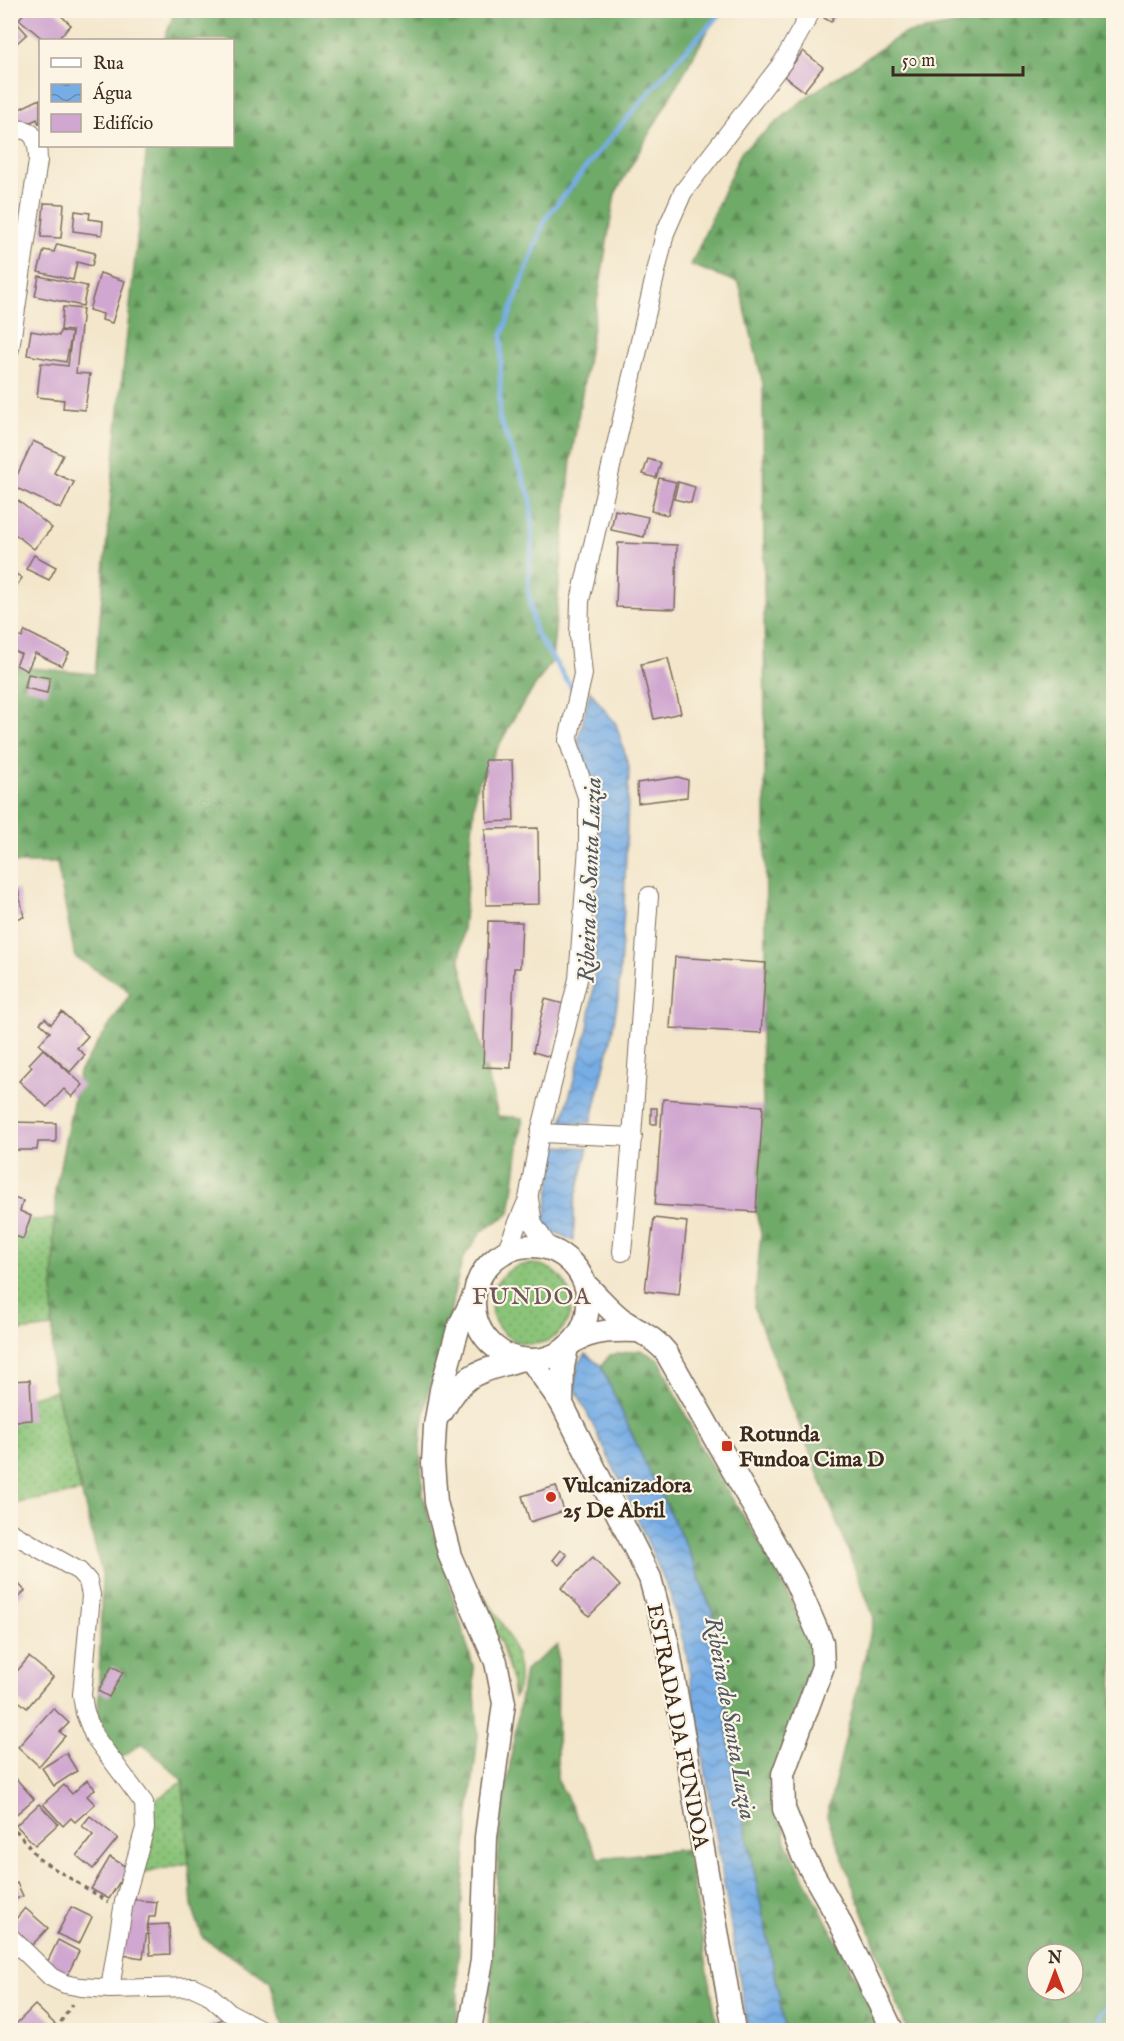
<svg xmlns="http://www.w3.org/2000/svg" width="1124" height="2041" font-family="'IM FELL English',serif">
	<defs>
		<pattern id="grass-dots" width="8" height="8" patternUnits="userSpaceOnUse" patternTransform="scale(1.5)"><rect width="8" height="8" fill="#8bc479"/><path d="M2 2h.1M6 6h.1" fill="none" stroke="#739f63" stroke-width="1.8" stroke-linecap="round"/></pattern>
		<pattern id="forest-firs" width="22" height="20" patternUnits="userSpaceOnUse" patternTransform="scale(1.5)"><rect width="22" height="20" fill="#70aa69"/><path d="M5 1l3.5 6h-7zM16 11l3.5 6h-7z" fill="#5d8b56"/></pattern>
		<pattern id="water-waves" width="16" height="10" patternUnits="userSpaceOnUse" patternTransform="scale(1.5)"><rect width="16" height="10" fill="#77ade5"/><path d="M0 5q4-4 8 0t8 0" fill="none" stroke="#638db9"/></pattern>
	</defs>
	<rect width="100%" height="100%" fill="#fcf5e5"/>
	<filter id="ink" filterUnits="userSpaceOnUse"><feTurbulence type="fractalNoise" baseFrequency=".0167" numOctaves="2"/><feDisplacementMap in="SourceGraphic" scale="12" xChannelSelector="R" yChannelSelector="G"/><feConvolveMatrix kernelMatrix="1 2 1 2 8 2 1 2 1" color-interpolation-filters="sRGB"/></filter>
	<filter id="wash" filterUnits="userSpaceOnUse"><feTurbulence type="fractalNoise" baseFrequency=".008" numOctaves="4" result="noise"/><feDisplacementMap in="SourceGraphic" scale="24" xChannelSelector="R" yChannelSelector="G"/><feGaussianBlur stdDeviation="1.35" result="paint"/><feColorMatrix in="noise" values="0 0 0 0 0 0 0 0 0 0 0 0 0 0 0 0 0 1.4 0 .05"/><feComposite in="paint" operator="in"/></filter>
	<g filter="url(#wash)">
		<rect width="100%" height="100%" fill="#f3e6cb"/>
		<!-- grass -->
		<g fill="url(#grass-dots)" stroke="#63774c" stroke-width="1.5">
			<path d="M54,1219L53,1327L11,1332L10,1221Z"/>
			<circle cx="531" cy="1304" r="40"/>
			<path d="M56,1391L81,1492L11,1504V1402Z"/>
			<path d="M476,1588C498,1610 532,1667 514,1697L511,1677L501,1643Z"/>
			<path d="M183,1781L189,1863L144,1873L150,1804Z"/>
		</g>
		<!-- forest -->
		<g fill="url(#forest-firs)" stroke="#566a44" stroke-width="1.5" fill-rule="evenodd">
			<path d="M175,11H719L615,194L571,460L552,661L516,714L476,788L460,962L498,1116L523,1118L510,1213L482,1231L463,1258L454,1293L445,1344L428,1393L420,1445L423,1495L473,1666L478,1735L469,1814L459,1937L457,2030H284L270,1981L203,1938L192,1906L183,1781L142,1743L119,1759L98,1719L102,1574L52,1374L55,1191L79,1072L130,994L124,987L75,957L57,863H15L10,846V666L95,674L116,438L147,146H232V40H164Z"/>
			<path d="M1008,11H1113V2030H907L827,1816L874,1618L754,1308L761,1233L756,1212L763,1106L761,1033L766,963L763,384L739,283L691,265L741,152L808,96L903,34L993,18ZM1037,1954H1073V1990H1037Z"/>
			<path d="M640,1350L659,1359L703,1452L769,1557L818,1654L798,1703L784,1838L882,2030H784L729,1747L720,1654L713,1614L691,1556L644,1461L601,1366L610,1355Z"/>
			<path d="M558,1645L557,1779L599,1858L687,1849L718,2030H488L500,1828L525,1670Z"/>
		</g>
		<!-- water -->
		<g fill="url(#water-waves)" stroke="#596c82" stroke-width="1.5">
			<path d="M590,691L616,724L629,767L624,908L618,998L611,1039L591,1123H562L588,1028L594,984L599,812L597,796L578,741Z"/>
			<path d="M557,1146L588,1148L574,1205V1241L551,1230L544,1224Z"/>
			<path d="M586,1354L601,1366L644,1461L691,1556L713,1614L720,1654L729,1747L778,1989L784,2030H748L686,1652L671,1596L632,1506L574,1386L578,1363Z"/>
		</g>
		<g fill="none" stroke-linecap="round" stroke-linejoin="round">
			<!-- stream -->
			<g stroke="#77ade5" stroke-width="5">
				<path d="M574,691L535,632L532,615L528,587L532,539L531,499L499,417L502,335L546,218L600,150L682,54L724,10"/>
				<path d="M1089,2030L1114,1997"/>
			</g>
		</g>
		<g id="blocks">
			<!-- building -->
			<g fill="#d0a7d0">
				<path d="M27,10H55L71,25L57,40H44L19,19Z"/>
				<path d="M829,10H838L831,22L824,18Z"/>
				<path d="M10,15L27,34L10,49Z"/>
				<path d="M803,51L823,67L804,91L784,76Z"/>
				<path d="M40,99V123L39,124L37,119L21,127L13,112Z"/>
				<path d="M44,203L64,204L61,238L41,237Z"/>
				<path d="M75,211L90,213L89,219L103,221L102,235L73,231Z"/>
				<path d="M57,244L95,253L92,266L77,262L73,280L38,272L44,250L54,252Z"/>
				<path d="M100,273L125,281L112,323L102,320L103,314L89,310Z"/>
				<path d="M39,276L87,286L83,306L35,296Z"/>
				<path d="M63,307L83,309L76,373L90,374L85,410L63,408L64,400L37,397L41,363L68,366L72,331L61,330Z"/>
				<path d="M31,331L59,336L60,331L72,333L66,362L27,355Z"/>
				<path d="M33,441L63,455L54,473L74,482L61,509L12,486Z"/>
				<path d="M648,459L661,463L656,478L643,474Z"/>
				<path d="M659,478L676,482L668,515L651,511Z"/>
				<path d="M678,482L695,487L691,503L674,499Z"/>
				<path d="M15,498L52,528L34,549L10,530V503Z"/>
				<path d="M615,510L648,517L644,537L611,530Z"/>
				<path d="M618,543L677,545L675,609L616,607Z"/>
				<path d="M34,555L56,567L49,580L26,569Z"/>
				<path d="M10,570L22,578L10,595Z"/>
				<path d="M25,631L69,653L62,666L35,653L27,671L16,665L21,654L10,649V642L14,634L22,638Z"/>
				<path d="M668,658L681,713L654,719L641,664Z"/>
				<path d="M28,674L50,678L47,693L25,688Z"/>
				<path d="M485,760H512L514,821L487,822Z"/>
				<path d="M678,777L688,780L687,797L638,803L637,783Z"/>
				<path d="M538,828L539,904L486,905L485,829Z"/>
				<path d="M18,889L24,917L10,920V891Z"/>
				<path d="M488,921L522,922L520,968H514L511,1068L483,1067Z"/>
				<path d="M675,957L766,963L761,1033L670,1028Z"/>
				<path d="M545,999L564,1004L551,1057L533,1052Z"/>
				<path d="M62,1012L88,1036L77,1048L85,1055L70,1072L39,1044L50,1032L40,1023L45,1018L51,1024Z"/>
				<path d="M43,1049L83,1085L72,1097L64,1089L47,1107L19,1081L32,1067L29,1064Z"/>
				<path d="M663,1099L763,1106L756,1212L655,1205Z"/>
				<rect x="651" y="1108" width="6" height="16"/>
				<path d="M11,1122L56,1123V1142H38L37,1150H10Z"/>
				<path d="M10,1197L23,1201L20,1211L31,1216L23,1239L10,1234Z"/>
				<path d="M654,1218L687,1222L679,1295L645,1291Z"/>
				<path d="M30,1380L32,1420L16,1421V1425L10,1426V1381Z"/>
				<path d="M556,1486L564,1511L530,1522L522,1496Z"/>
				<path d="M561,1550L567,1555L559,1565L553,1560Z"/>
				<path d="M593,1557L620,1586L589,1616L561,1588Z"/>
				<path d="M18,1583L25,1591L10,1605V1590Z"/>
				<path d="M29,1657L53,1677L27,1708L10,1694V1676L12,1677Z"/>
				<path d="M112,1666L123,1672L109,1697L98,1691Z"/>
				<path d="M53,1708L69,1723L60,1732L65,1736L39,1766L18,1747Z"/>
				<path d="M66,1753L77,1771L54,1786L42,1768Z"/>
				<path d="M12,1774L34,1799L14,1816L10,1813V1776Z"/>
				<path d="M87,1780L95,1789L87,1796L95,1804L75,1822L71,1818L63,1826L43,1804L64,1785L72,1794Z"/>
				<path d="M39,1804L58,1824L35,1845L16,1825Z"/>
				<path d="M90,1816L118,1838L93,1869L77,1856L93,1835L82,1826Z"/>
				<path d="M110,1857L128,1868L109,1899L91,1889Z"/>
				<path d="M17,1883L23,1896L10,1902V1886Z"/>
				<path d="M129,1899L157,1902L155,1917H149L143,1958L122,1955Z"/>
				<path d="M71,1907L92,1917L79,1944L57,1934Z"/>
				<path d="M25,1908L48,1928L32,1945L10,1926Z"/>
				<path d="M169,1924L170,1954L150,1955L148,1925Z"/>
				<path d="M58,1940L79,1951L66,1978L45,1967Z"/>
				<path d="M35,2005L57,2026L52,2030H10Z"/>
				<path d="M229,2016L236,2030H207L205,2027Z"/>
			</g>
		</g>
	</g>
	<g filter="url(#ink)">
		<use href="#blocks" fill-opacity="0" stroke="#7b6c5b" stroke-width="1.5"/>
		<g fill="none" stroke-linecap="round" stroke-linejoin="round">
			<defs>
				<g id="minor">
					<path d="M10,130C35,126 38,141 38,161L10,349"/>
					<path d="M540,1133L633,1137"/>
					<path d="M529,1199L533,1224L550,1249"/>
					<path d="M506,1251L528,1199L540,1133L578,979L588,847V800L568,740L583,674L579,636L580,601L665,233L683,192L783,62L812,10"/>
					<path d="M622,1252C634,1133 640,1015 649,896"/>
					<path d="M10,1532L79,1571L88,1581L91,1595L82,1695L85,1713L94,1736L144,1803L145,1828L124,1902L110,1989"/>
					<path d="M10,1937L51,1977L65,1984L81,1987L110,1989L193,1987L208,1994L228,2012L262,2030"/>
				</g>
				<g id="major">
					<circle cx="531" cy="1303" r="57"/>
					<path d="M586,1285C599,1297 610,1311 624,1321C639,1332 654,1337 666,1352L795,1580L822,1642L823,1666L783,1774L784,1809L803,1856L836,1914L892,2030"/>
					<path d="M573,1342C594,1330 617,1330 640,1331"/>
					<path d="M531,1360L562,1404L650,1578L668,1645L734,2030"/>
					<path d="M562,1404L563,1367L567,1347"/>
					<path d="M442,1412C466,1369 479,1373 522,1359"/>
					<path d="M470,2030L482,1960L486,1837L504,1703L496,1662L450,1556L436,1502L433,1463L435,1426L441,1390L458,1329L474,1296"/>
				</g>
			</defs>
			<!-- minor casing -->
			<use href="#minor" stroke="#7b6c5b" stroke-width="20"/>
			<!-- major casing -->
			<use href="#major" stroke="#7b6c5b" stroke-width="25"/>
			<!-- path -->
			<g stroke="#7b6c5b" stroke-width="3" stroke-dasharray="4.5 4.5" stroke-linecap="butt">
				<path d="M10,1823L39,1859L108,1902"/>
				<path d="M56,2030L72,2004"/>
			</g>
			<!-- minor -->
			<use href="#minor" stroke="#fff" stroke-width="18"/>
			<!-- major -->
			<use href="#major" stroke="#fff" stroke-width="22"/>
		</g>
	</g>
	<!-- markers -->
	<g fill="#c8321e" stroke="#fcf5e5" stroke-width="2">
		<rect x="721" y="1440" width="12" height="12" rx="3"/>
		<circle cx="551" cy="1497" r="6"/>
	</g>
	<g text-anchor="middle" stroke-width="4.5" stroke-linejoin="round" paint-order="stroke">
		<!-- poi labels -->
		<g font-size="22" font-weight="bold" fill="#3b2a1e" stroke="#fcf5e5" text-anchor="start">
			<text x="739" y="1441">Rotunda<tspan x="739" dy="25">Fundoa Cima D</tspan></text>
			<text x="563" y="1492">Vulcanizadora<tspan x="563" dy="25">25 De Abril</tspan></text>
		</g>
		<!-- street labels -->
		<g font-size="22" fill="#3b2a1e" stroke="#fcf5e5">
			<text transform="translate(679 1726) rotate(79)" y="8">ESTRADA DA FUNDOA</text>
		</g>
		<!-- water labels -->
		<g font-size="24" font-style="italic" fill="#505864" stroke="#fcf5e5">
			<text transform="translate(589 880) rotate(-88)" y="8">Ribeira de Santa Luzia</text>
			<text transform="translate(731 1718) rotate(80)" y="8">Ribeira de Santa Luzia</text>
		</g>
		<!-- neighbourhood labels -->
		<g font-size="24" letter-spacing="1.5" fill="#6f565c" stroke="#fcf5e5">
			<text x="532" y="1304">FUNDOA</text>
		</g>
	</g>
	<!-- margin -->
	<rect width="1124" height="2041" fill="none" stroke="#fcf5e5" stroke-width="36"/>
	<!-- legend -->
	<rect x="39" y="39" width="195" height="108" fill="#fcf5e5" stroke="#afa495" stroke-width="1.5"/>
	<rect x="51" y="58" width="30" height="9" fill="#ffffff" stroke="#afa495" stroke-width="1.5"/>
	<text x="93" y="69" font-size="18" fill="#3b2a1e">Rua</text>
	<rect x="51" y="84" width="30" height="18" fill="url(#water-waves)" stroke="#afa495" stroke-width="1.5"/>
	<text x="93" y="99" font-size="18" fill="#3b2a1e">Água</text>
	<rect x="51" y="114" width="30" height="18" fill="#d0a7d0" stroke="#afa495" stroke-width="1.5"/>
	<text x="93" y="129" font-size="18" fill="#3b2a1e">Edifício</text>
	<!-- north arrow -->
	<g transform="translate(1055 1972)"><circle r="28" fill="#fcf5e5" stroke="#afa495" stroke-width="1.5"/>
	<path d="M0-4.5L10 22L0 15L-10 22Z" fill="#c8321e"/>
	<text y="-9" font-size="16" font-weight="bold" text-anchor="middle" fill="#3b2a1e">N</text>
	</g>
	<!-- scale -->
	<path d="M893 66v9h130v-9" fill="none" stroke="#3b2a1e" stroke-width="3"/>
	<text x="902" y="66" font-size="18" fill="#3b2a1e" stroke="#fcf5e5" stroke-width="4.5" paint-order="stroke">50 m</text>
</svg>
